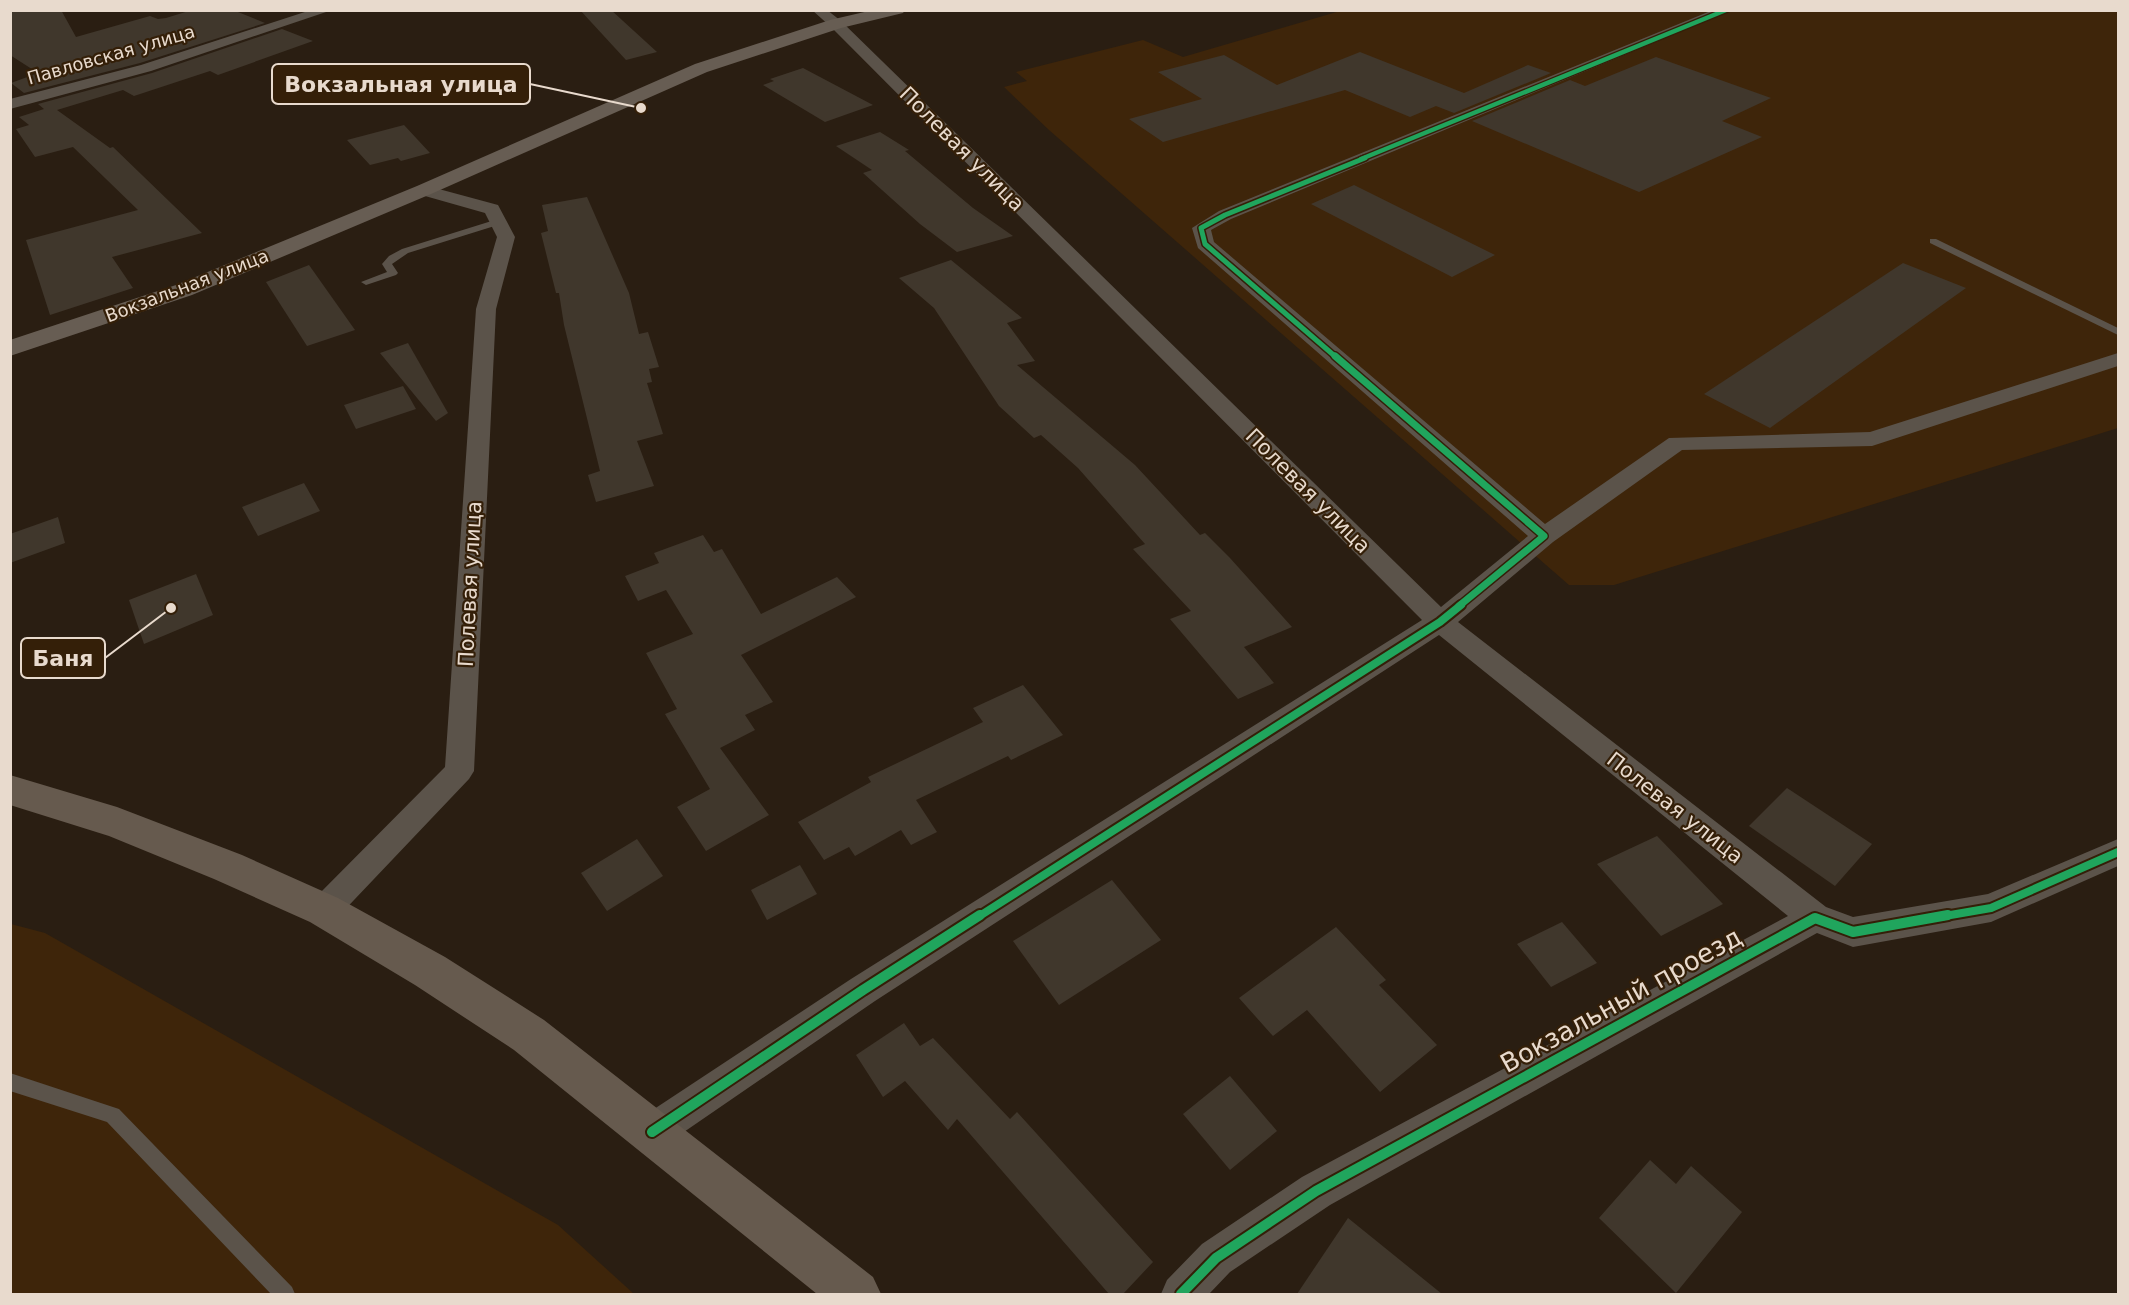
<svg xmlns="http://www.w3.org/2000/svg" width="2129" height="1305" font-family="'DejaVu Sans',sans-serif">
	<rect width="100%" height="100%" fill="#2a1e12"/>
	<!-- built -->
	<g fill="#3e250a">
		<path d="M1340,11H2118V428L1614,585H1569L1049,130L1004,87L1027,81L1016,72L1143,40L1183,57Z"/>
		<path d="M11,924L45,933L558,1225L634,1294H11Z"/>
	</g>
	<!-- building -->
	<g fill="#40372c">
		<path d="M10,10H61L76,37L150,16L158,19L166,18L192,10H233L265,23L140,63L24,93L11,83L38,73L10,55Z"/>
		<path d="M580,10H611L657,52L626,60Z"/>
		<path d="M282,29L313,41L218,75L210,71L134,96L123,90L57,110L110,148L113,147L202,233L112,257L133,288L50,315L26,240L138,210L73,147L35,157L16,129L29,125L19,117L44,109L38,104L152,73Z"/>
		<path d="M1360,52L1464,93L1528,65L1551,73L1454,113L1436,106L1410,117L1345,90L1163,142L1129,119L1202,99L1158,72L1224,55L1277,85Z"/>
		<path d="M1656,57L1771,98L1722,121L1762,137L1639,192L1472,121L1570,80L1585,86Z"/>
		<path d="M803,68L873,105L825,122L763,85L774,81L770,79Z"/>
		<path d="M404,125L430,153L401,161L398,158L370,165L347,140Z"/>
		<path d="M880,132L909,150L905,151L973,208L1013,236L957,252L920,224L863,173L872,170L836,146Z"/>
		<path d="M1354,185L1495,255L1452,277L1311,204Z"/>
		<path d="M587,197L629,293L639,334L648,332L659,367L649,369L652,382L647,383L663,434L637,441L654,486L596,502L588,475L600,471L564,325L559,293H556L541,233L548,231L542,205Z"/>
		<path d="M951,260L1022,318L1007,323L1035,361L1017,365L1135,465L1200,535L1205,533L1230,558L1292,627L1244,647L1274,683L1238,699L1170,619L1191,611L1133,549L1145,544L1078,468L1041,435L1034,438L999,406L934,308L899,278Z"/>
		<path d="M1903,263L1966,288L1770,428L1704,394Z"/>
		<path d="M309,265L355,330L307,346L266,282Z"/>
		<path d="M408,343L448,413L436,421L380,353Z"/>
		<path d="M403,386L416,409L356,429L344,405Z"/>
		<path d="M304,483L320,511L258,536L242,507Z"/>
		<path d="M58,517L65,543L10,563V534Z"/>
		<path d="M703,535L714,552L722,549L761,614L837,577L856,597L741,655L773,702L745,715L755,730L720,748L769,815L706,851L677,807L710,789L665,714L677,709L646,653L693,634L666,590L638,601L625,576L659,563L654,553Z"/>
		<path d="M196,574L213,615L144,644L129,600Z"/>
		<path d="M1023,685L1063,735L1011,760L1008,756L916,800L937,832L911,845L901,830L855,856L849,847L824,860L798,822L871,782L868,777L983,722L973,708Z"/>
		<path d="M1787,788L1872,844L1835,886L1749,826Z"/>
		<path d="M1657,836L1723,904L1661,936L1597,864Z"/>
		<path d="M637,839L663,876L607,911L581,873Z"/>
		<path d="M800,865L817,894L767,920L751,890Z"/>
		<path d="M1112,880L1161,940L1059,1005L1013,941Z"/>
		<path d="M1562,922L1597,963L1551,987L1517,944Z"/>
		<path d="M1336,927L1386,980L1379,985L1437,1045L1380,1092L1307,1010L1273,1036L1239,998Z"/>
		<path d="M904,1023L920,1046L933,1038L1010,1119L1017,1112L1153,1262L1123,1294H1109L957,1119L948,1130L905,1081L883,1097L856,1055Z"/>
		<path d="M1230,1076L1277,1131L1230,1170L1183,1114Z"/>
		<path d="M1650,1160L1676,1184L1691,1166L1742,1212L1676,1293L1599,1218Z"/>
		<path d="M1348,1218L1442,1294H1297Z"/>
	</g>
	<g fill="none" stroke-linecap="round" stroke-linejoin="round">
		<!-- lane -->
		<g fill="#5b534a" fill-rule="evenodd">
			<path d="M498,219L502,222L501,224L408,253L392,264L398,273L396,275L366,285L361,282L387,272L382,264L389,256L402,249Z"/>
			<path d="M1930,239H1936L2118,328V335L1930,243Z"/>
			<path d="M10,1073L119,1109L292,1287L295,1294H271L107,1122L10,1091Z"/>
		</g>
		<!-- street -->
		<g fill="#5b534a" fill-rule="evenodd">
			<path d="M311,10H332L151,71L10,109V99L141,65Z"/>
			<path d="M812,10H827L841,21L1441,607L1528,536L1198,248L1192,228L1219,211L1713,10H1732L1231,219L1211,230L1214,242L1545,524L1669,438L1870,432L2118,353V366L1872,446L1682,450L1553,542L1458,622L1826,907L1853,917L1988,894L2118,839V866L1991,922L1853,947L1817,933L1330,1205L1230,1272L1209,1294H1161L1167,1280L1202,1244L1302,1177L1788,916L1439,635L875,1001L665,1145L652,1151L639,1145L633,1132L639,1119L851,979L1422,620L831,27Z"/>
			<path d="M424,185L498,205L515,237L496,309L474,771L469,779L335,920L324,924L313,920L308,910L313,900L445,767L476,309L497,237L485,213L418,194L415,190Z"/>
		</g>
		<!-- secondary -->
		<path fill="#675d53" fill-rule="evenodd" d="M873,10H905L903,13L841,28L707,72L431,194L192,295L10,356V340L176,285L417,186L695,64L830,20Z"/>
		<!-- primary -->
		<path fill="#665a4e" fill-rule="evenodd" d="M10,775L117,807L242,855L338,898L445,957L544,1020L873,1277L881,1294H817L514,1050L415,985L310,922L214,879L109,836L10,805Z"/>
		<defs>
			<path id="cycleway-far4" d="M1361,159L1726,10"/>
			<path id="cycleway-far3" d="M1337,358L1205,244L1201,228L1225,215L1365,158"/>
			<path id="cycleway-far2" d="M1335,356L1544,536L1459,606"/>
			<g id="cycleway-far1">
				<path d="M978,917L1440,622L1461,605"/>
				<path d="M1939,917L1991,908L2118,852"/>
			</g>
			<g id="cycleway">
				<path d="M652,1132L863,990L980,915"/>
				<path d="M1181,1294L1216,1258L1316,1191L1815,918L1853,932L1948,915"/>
			</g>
		</defs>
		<!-- cycleway-far4 casing -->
		<use href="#cycleway-far4" stroke="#341f08" stroke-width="7"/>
		<!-- cycleway-far3 casing -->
		<use href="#cycleway-far3" stroke="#341f08" stroke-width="8"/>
		<!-- cycleway-far2 casing -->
		<use href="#cycleway-far2" stroke="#341f08" stroke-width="10"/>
		<!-- cycleway-far1 casing -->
		<use href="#cycleway-far1" stroke="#341f08" stroke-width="12"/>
		<!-- cycleway casing -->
		<use href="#cycleway" stroke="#341f08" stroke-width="14"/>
		<!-- cycleway-far4 -->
		<use href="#cycleway-far4" stroke="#20a55d" stroke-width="4.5"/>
		<!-- cycleway-far3 -->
		<use href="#cycleway-far3" stroke="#20a55d" stroke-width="5"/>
		<!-- cycleway-far2 -->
		<use href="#cycleway-far2" stroke="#20a55d" stroke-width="7"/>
		<!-- cycleway-far1 -->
		<use href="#cycleway-far1" stroke="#20a55d" stroke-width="8"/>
		<!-- cycleway -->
		<use href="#cycleway" stroke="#20a55d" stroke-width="10"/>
	</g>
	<g text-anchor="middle" stroke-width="4.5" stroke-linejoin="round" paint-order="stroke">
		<!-- far-street labels -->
		<g font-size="18" fill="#e8dacd" stroke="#341f08">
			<text transform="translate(111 55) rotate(-16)" y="6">Павловская улица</text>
			<text transform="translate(187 286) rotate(-21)" y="6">Вокзальная улица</text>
		</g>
		<!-- street labels -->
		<g font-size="21" fill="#e8dacd" stroke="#341f08">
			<text transform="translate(962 149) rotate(45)" y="7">Полевая улица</text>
			<text transform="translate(1308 491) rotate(45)" y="7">Полевая улица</text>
			<text transform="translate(470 584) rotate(-87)" y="7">Полевая улица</text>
			<text transform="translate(1675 808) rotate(38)" y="7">Полевая улица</text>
		</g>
		<!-- near-street labels -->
		<g font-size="26" fill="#e8dacd" stroke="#341f08">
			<text transform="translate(1621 1000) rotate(-29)" y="9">Вокзальный проезд</text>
		</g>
	</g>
	<!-- callouts -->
	<path fill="none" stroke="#e8dacd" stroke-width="2" d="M641 108L530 84M171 608L105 658"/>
	<g fill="#e8dacd" stroke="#341f08" stroke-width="2">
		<circle cx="641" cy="108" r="6"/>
		<circle cx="171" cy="608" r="6"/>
	</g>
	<g fill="#341f08" stroke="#e8dacd" stroke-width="2">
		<rect x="272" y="64" width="258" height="40" rx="6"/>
		<rect x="21" y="638" width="84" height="40" rx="6"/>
	</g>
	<g font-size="22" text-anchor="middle" font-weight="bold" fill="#e8dacd">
		<text x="401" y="92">Вокзальная улица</text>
		<text x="63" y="666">Баня</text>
	</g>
	<!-- border -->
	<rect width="2129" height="1305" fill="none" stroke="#e8dacd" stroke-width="24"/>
</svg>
